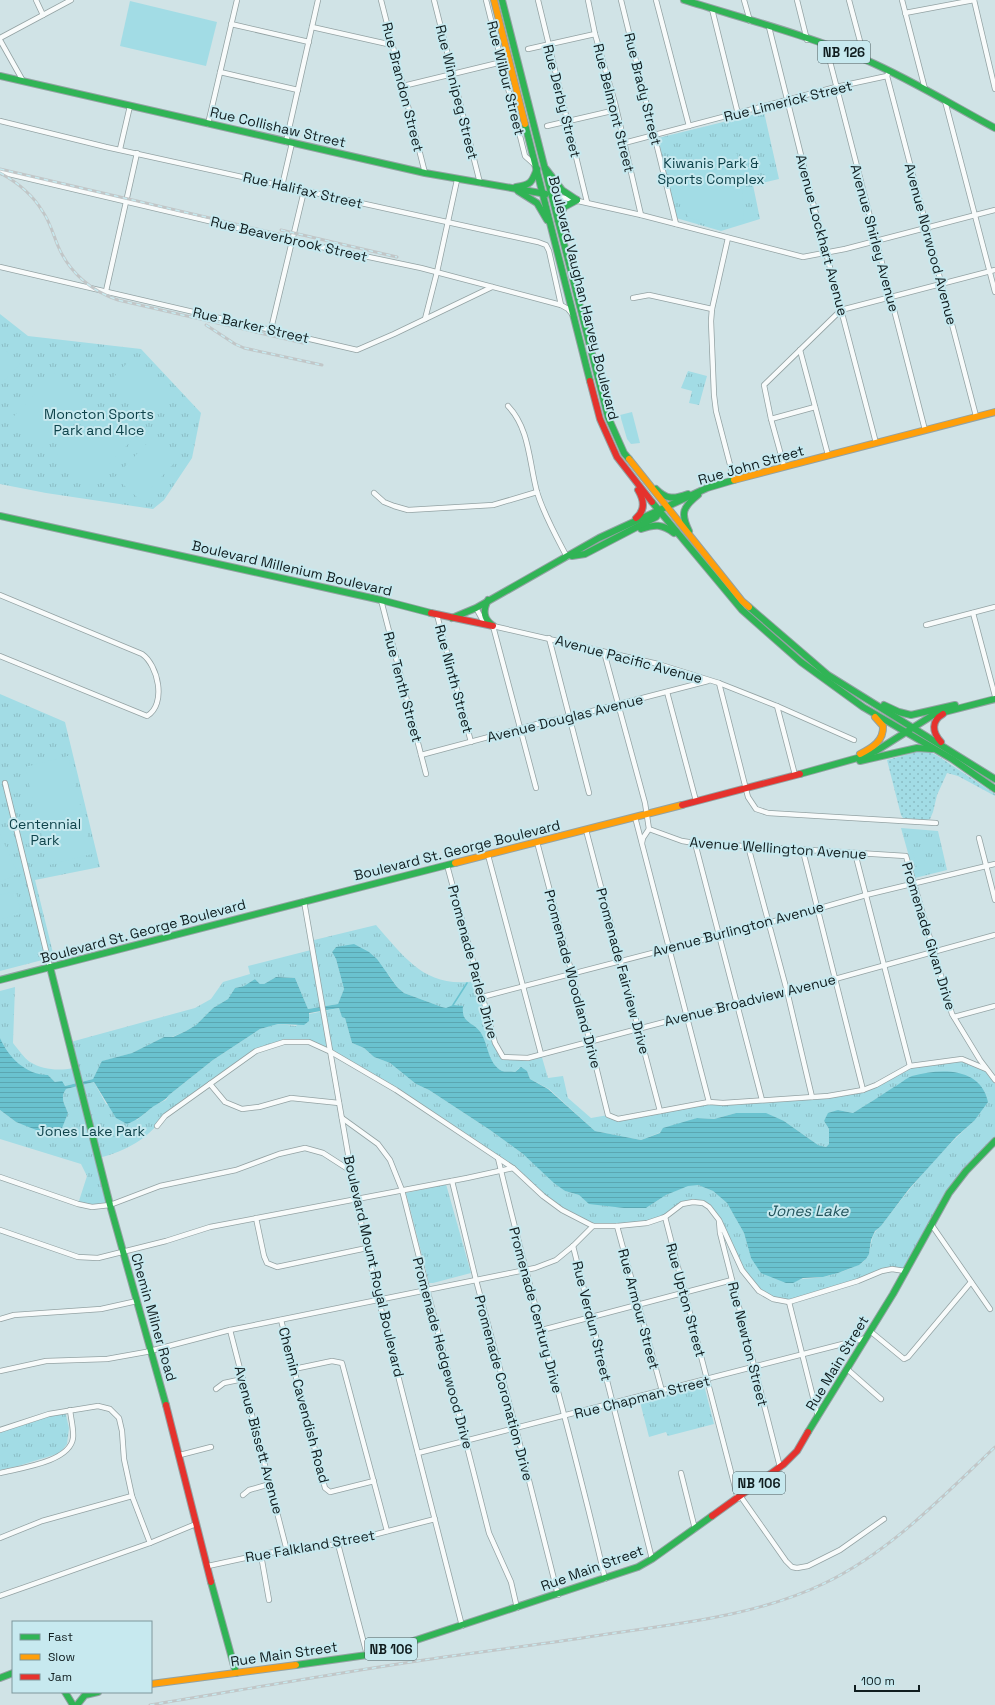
<svg xmlns="http://www.w3.org/2000/svg" width="995" height="1705" font-family="'Space Grotesk',sans-serif">
	<defs>
		<pattern id="grass-dots" width="8" height="8" patternUnits="userSpaceOnUse"><rect width="8" height="8" fill="#a2dce5"/><path d="M2 2h.1M6 6h.1" fill="none" stroke="#8abcc4" stroke-width="1.8" stroke-linecap="round"/></pattern>
		<pattern id="park-tufts" width="24" height="20" patternUnits="userSpaceOnUse"><rect width="24" height="20" fill="#a2dce5"/><path d="M3 7l-1-3M5 7V3M7 7l1-3M15 17l-1-3M17 17v-4M19 17l1-3" fill="none" stroke="#8abcc4"/></pattern>
		<pattern id="water-rules" width="6" height="5" patternUnits="userSpaceOnUse"><rect width="6" height="5" fill="#6ac2cf"/><path d="M0 2.5h6" fill="none" stroke="#5ba6b1"/></pattern>
	</defs>
	<rect width="100%" height="100%" fill="#d0e3e6"/>
	<!-- grass -->
	<path fill="url(#grass-dots)" d="M920,751L930,752L938,756L995,794V796L958,776L947,773L937,795L933,812L930,819L925,820L903,818L901,815L887,760Z"/>
	<!-- park -->
	<g fill="url(#park-tufts)">
		<path d="M764,112L779,179L753,185L760,219L721,231L676,218L658,138Z"/>
		<path d="M0,314L28,336L141,349L201,413L192,458L164,500L153,509L46,493L0,484Z"/>
		<path d="M688,371L707,376L699,405L689,403L692,391L681,388Z"/>
		<path d="M0,694L65,722L100,867L35,880L54,957L0,971Z"/>
		<path d="M901,828L938,831L947,870L915,878Z"/>
		<path d="M376,925C406,959 426,989 476,981L495,1043L503,1057L516,1059L541,1054L548,1078L563,1076L568,1098L591,1118L608,1115L618,1119L709,1102L828,1096L863,1090L910,1066L962,1059L987,1070L995,1080V1141L966,1171L905,1271L892,1269L833,1289L782,1301L759,1291L742,1270L719,1220L703,1203L682,1204L657,1220L593,1226L562,1210L513,1168L396,1090L309,1042H284L256,1051L165,1116C146,1140 128,1150 99,1158L110,1205L92,1207L78,1204L87,1176L81,1164L0,1139V1110L16,1122L33,1127L68,1113C64,1104 60,1098 66,1089L94,1082L106,1104L137,1120L155,1105L166,1100L169,1095L213,1060L260,1029L278,1024L296,1026L309,1014L339,1008L345,1018L352,1043L364,1048L374,1057L390,1063L416,1084L429,1090L490,1130L523,1154L565,1191L579,1195L589,1203L646,1208L666,1195L688,1185H698L713,1191L727,1203L739,1224L744,1233L751,1258L793,1282C804,1277 811,1279 823,1277C833,1275 856,1268 864,1261C874,1252 867,1236 881,1226C909,1189 939,1152 974,1121L911,1077L853,1113L838,1110L824,1121L829,1129V1144L826,1147L818,1145L784,1121L736,1113L714,1119L697,1118L641,1140L595,1131L549,1089L530,1079L527,1071L519,1068L515,1072C511,1071 506,1072 502,1071C483,1063 489,1031 467,1022L462,1013L442,1007L404,993L397,987L389,975L342,947H336L332,952L336,959L344,989L338,1004L308,1009L295,978L276,977L264,984H260L255,979L244,986L235,988L228,999L213,1008L196,1025L186,1031L172,1037H164L132,1053L103,1061L93,1079L65,1086L55,1082L48,1075C45,1075 42,1076 39,1075C24,1072 3,1053 0,1038C0,1024 0,1005 0,991L15,987L13,1043C18,1049 24,1058 30,1062C43,1070 59,1071 73,1068L67,1043L195,1008L211,999L223,982L250,974L248,966L311,950L310,941Z"/>
		<path d="M446,1184L471,1273L433,1283H429L406,1193Z"/>
		<path d="M704,1385L714,1424L668,1436L666,1432L649,1437L640,1402Z"/>
		<path d="M65,1411L69,1428L67,1444L60,1453L18,1466L0,1470V1430Z"/>
	</g>
	<!-- garden -->
	<g fill="#a2dce5">
		<path d="M130,1L217,22L206,66L120,46Z"/>
		<path d="M727,150H731L737,154L741,175L744,220L717,224L689,218L673,193L668,167L711,153Z"/>
		<path d="M0,345L20,364L0,385Z"/>
		<path d="M133,357L172,393L148,417L110,381Z"/>
		<path d="M55,373L86,402L42,448L12,418Z"/>
		<path d="M99,411L131,441L89,485L57,455Z"/>
		<path d="M632,412L640,443L631,444L627,439L620,415Z"/>
		<path d="M152,438L176,461L140,500L115,477Z"/>
		<path d="M68,756L92,854L49,865L25,767Z"/>
		<path d="M0,834L18,874L0,882Z"/>
		<path d="M922,848L927,865L917,868L912,850Z"/>
		<path d="M16,891L21,914L0,919V895Z"/>
	</g>
	<!-- water -->
	<path fill="url(#water-rules)" d="M354,944L369,952L377,959L397,987L404,993L442,1007L446,1008L453,1005L463,1006C461,1024 473,1021 481,1033C488,1044 488,1064 502,1071C505,1072 511,1071 515,1072L521,1067L527,1071L530,1079L548,1089L595,1131L641,1140L660,1133L663,1128L697,1118L714,1119L736,1113H766L784,1121L818,1145L826,1147L829,1144V1129L824,1121L828,1113L838,1110L853,1113C866,1105 880,1096 894,1087C900,1084 906,1078 912,1076C941,1068 981,1067 988,1102L974,1121L956,1137L909,1189L881,1226L875,1231L871,1240L869,1254L866,1259L859,1265L838,1273L823,1277L803,1278L793,1283H786L761,1273L751,1258L744,1233L727,1203L713,1191L698,1185L688,1186L666,1195L646,1208H624L589,1204L579,1195L565,1191L554,1183L523,1154L490,1130L429,1090L416,1084L390,1063L374,1057L364,1048L352,1043L345,1018L342,1017L339,1008L309,1013V1021L304,1025L278,1024L260,1029L213,1060L169,1095C165,1101 160,1102 154,1106C145,1113 138,1120 127,1124L116,1118L94,1082L66,1089C60,1098 64,1103 68,1113L62,1128L57,1134L49,1135L16,1122L0,1110V1038C8,1057 26,1075 48,1075L55,1082L62,1081L65,1086L93,1079L102,1061L132,1053L164,1037H173L186,1031L196,1025L213,1008L228,999L235,988L244,986L255,979L260,984H264L276,977L295,978L308,1009L338,1004L344,989L336,959L332,952L336,947Z"/>
	<g fill="none" stroke-linecap="round" stroke-linejoin="round">
		<!-- stream -->
		<path stroke="#6ac2cf" stroke-width="1.5" d="M453,1005L467,983"/>
		<defs>
			<g id="street">
				<path d="M36,0L43,15"/>
				<path d="M381,0L425,173"/>
				<path d="M434,0L480,183"/>
				<path d="M486,0L525,156L535,165"/>
				<path d="M538,0L587,202"/>
				<path d="M588,0L595,34L615,103L641,215"/>
				<path d="M621,0L676,224"/>
				<path d="M656,0L689,126"/>
				<path d="M744,0L750,21"/>
				<path d="M797,0L807,40"/>
				<path d="M849,0L865,60"/>
				<path d="M902,0L925,89"/>
				<path d="M974,0L995,89"/>
				<path d="M712,9L738,114"/>
				<path d="M905,13L974,0"/>
				<path d="M231,24L309,42"/>
				<path d="M312,27L392,45"/>
				<path d="M769,27L812,199L876,443"/>
				<path d="M0,38L71,0"/>
				<path d="M0,40L23,81"/>
				<path d="M826,46L925,430"/>
				<path d="M528,49L595,34"/>
				<path d="M889,71L887,76L976,416"/>
				<path d="M220,72L298,90"/>
				<path d="M403,86L502,62"/>
				<path d="M945,101L995,292"/>
				<path d="M0,121L106,147L538,242L546,245L549,251L561,305"/>
				<path d="M208,124L237,0"/>
				<path d="M547,126L616,110"/>
				<path d="M286,142L318,0"/>
				<path d="M624,143L836,87L887,76"/>
				<path d="M120,149L130,106"/>
				<path d="M0,172L293,241L421,268L561,305L568,309L573,315"/>
				<path d="M282,186L292,143"/>
				<path d="M551,195L641,215L803,257L845,249L995,210"/>
				<path d="M728,238L712,309L711,321L714,395L716,411L734,480"/>
				<path d="M0,267L357,350L394,334L492,287"/>
				<path d="M106,291L137,153"/>
				<path d="M633,298L649,295L712,309"/>
				<path d="M425,319L437,272L457,180"/>
				<path d="M271,329L304,191"/>
				<path d="M800,350L828,455"/>
				<path d="M508,406C530,429 529,463 537,492C544,515 556,536 567,557"/>
				<path d="M771,419L815,407"/>
				<path d="M784,466L771,419L764,385L841,310L995,270"/>
				<path d="M374,493L384,502L394,506L408,510L493,505L537,492"/>
				<path d="M0,595L142,654C158,665 167,704 147,716L0,656"/>
				<path d="M381,600L426,774"/>
				<path d="M476,608L482,619L493,626L658,664L719,683L777,706L854,740"/>
				<path d="M973,613L995,696"/>
				<path d="M437,615L471,742"/>
				<path d="M926,625L995,607"/>
				<path d="M493,626L536,788"/>
				<path d="M549,638L589,793"/>
				<path d="M604,652L645,803L649,829L682,841L695,843L906,856L952,1014L980,1060L995,1080"/>
				<path d="M719,683L748,797L756,809L768,813L936,823"/>
				<path d="M667,692L696,801"/>
				<path d="M777,706L795,775"/>
				<path d="M421,755L541,723L577,715L708,681"/>
				<path d="M5,783L50,967"/>
				<path d="M635,817L709,1102"/>
				<path d="M586,830L660,1111"/>
				<path d="M979,838L995,900"/>
				<path d="M537,842L590,1042L608,1115L618,1119L709,1102L723,1103L828,1096L863,1090L876,1085L910,1066L962,1059L986,1069"/>
				<path d="M642,843L643,838L649,829"/>
				<path d="M695,843L762,1100"/>
				<path d="M748,846L787,991L812,1097"/>
				<path d="M803,851L863,1090"/>
				<path d="M855,853L910,1066"/>
				<path d="M488,855L541,1054"/>
				<path d="M447,865L495,1043L503,1057L528,1058L687,1016L737,1005L835,979L995,935"/>
				<path d="M304,901L351,1171L363,1232L379,1301L462,1626"/>
				<path d="M482,997L768,923L866,895L995,864"/>
				<path d="M954,1017L995,1006"/>
				<path d="M210,1084L225,1102L242,1109L259,1107L291,1098L339,1103"/>
				<path d="M342,1118L378,1144L390,1160L402,1190L489,1533L511,1582L517,1608"/>
				<path d="M157,1126L165,1116L256,1051L284,1042H309L331,1052L396,1090L513,1168L543,1196L562,1210L593,1226H617L647,1223L665,1217L682,1204L693,1202L703,1203L709,1207L719,1220L742,1270L759,1291L773,1299L789,1302L858,1281L882,1271L892,1269L905,1271"/>
				<path d="M498,1158C531,1299 573,1438 605,1579"/>
				<path d="M0,1177L78,1204L92,1207L110,1205L160,1186L236,1170L279,1154L305,1148L323,1153L351,1171"/>
				<path d="M452,1181L476,1280L516,1429L558,1595"/>
				<path d="M665,1217L738,1499"/>
				<path d="M256,1218L264,1256L267,1263L277,1267L367,1248"/>
				<path d="M719,1221L720,1233L780,1467"/>
				<path d="M931,1224L990,1309"/>
				<path d="M617,1226L662,1391"/>
				<path d="M0,1230L78,1257L98,1258L166,1241L210,1227L467,1178L513,1168"/>
				<path d="M573,1246L652,1559"/>
				<path d="M789,1302L818,1417"/>
				<path d="M0,1319L14,1315L101,1309L137,1301"/>
				<path d="M281,1320L325,1488L330,1492L374,1481"/>
				<path d="M230,1330L287,1551"/>
				<path d="M542,1330L732,1280"/>
				<path d="M870,1331L904,1359L908,1357L971,1282"/>
				<path d="M294,1369L332,1361L342,1363L387,1531"/>
				<path d="M847,1369L881,1399"/>
				<path d="M0,1371L46,1361L107,1359L146,1352L230,1330L535,1268L556,1260L573,1246L593,1226"/>
				<path d="M216,1389L224,1383L243,1379"/>
				<path d="M0,1430L49,1414L98,1406L110,1409L119,1418L122,1431L124,1459L132,1496L150,1543"/>
				<path d="M418,1453L866,1338"/>
				<path d="M180,1455L211,1447"/>
				<path d="M0,1473C20,1468 70,1462 73,1438C74,1430 71,1419 70,1410"/>
				<path d="M681,1473L695,1529"/>
				<path d="M243,1495L249,1490L270,1484"/>
				<path d="M741,1497L786,1561L792,1567L797,1568L808,1566L840,1550L884,1519"/>
				<path d="M0,1538L42,1521L132,1496"/>
				<path d="M338,1544L367,1655"/>
				<path d="M261,1555L269,1600"/>
				<path d="M208,1566L268,1553L338,1544L435,1519"/>
				<path d="M0,1596L150,1543L196,1524"/>
			</g>
			<g id="fast">
				<path d="M502,0L608,417L624,453L629,459"/>
				<path d="M684,0C745,19 807,35 866,60C910,79 952,105 995,128"/>
				<path d="M0,76L425,173L546,194"/>
				<path d="M525,124L590,381"/>
				<path d="M546,169L562,190L577,200"/>
				<path d="M516,187C531,185 532,182 537,169"/>
				<path d="M518,191L537,203L547,220"/>
				<path d="M558,220L564,207L577,200"/>
				<path d="M656,489C667,500 674,499 688,494"/>
				<path d="M652,502L742,610L801,662L863,707L952,759L995,789"/>
				<path d="M0,516L381,600L431,613"/>
				<path d="M641,529C655,524 662,524 674,533"/>
				<path d="M689,531C680,513 683,507 698,495"/>
				<path d="M572,556L585,554L656,517L660,511"/>
				<path d="M488,600C483,610 483,618 492,625"/>
				<path d="M749,607L828,675L995,779"/>
				<path d="M452,618L476,608L599,538L707,488L734,480"/>
				<path d="M884,705L899,712L911,715L955,705"/>
				<path d="M860,761L917,748L932,749"/>
				<path d="M800,774L861,757L876,751L933,715L995,699"/>
				<path d="M50,967L110,1205L166,1405"/>
				<path d="M0,980L455,863"/>
				<path d="M808,1432L893,1294L949,1193L966,1171L995,1141"/>
				<path d="M211,1582L236,1673"/>
				<path d="M296,1665L367,1655L389,1649L638,1567L652,1559L712,1516"/>
				<path d="M0,1678L13,1673"/>
				<path d="M65,1692L73,1705"/>
				<path d="M77,1705L85,1695L98,1692"/>
			</g>
			<g id="slow">
				<path d="M494,0L525,124"/>
				<path d="M629,459L742,601L749,607"/>
				<path d="M734,480L995,412"/>
				<path d="M860,754C872,748 884,741 883,726L875,717"/>
				<path d="M455,863L682,805"/>
				<path d="M151,1684L296,1665"/>
			</g>
			<g id="jam">
				<path d="M590,381L600,419L617,457L652,502"/>
				<path d="M636,518C646,510 644,500 638,490"/>
				<path d="M431,613L493,626"/>
				<path d="M941,742C932,732 931,721 943,714"/>
				<path d="M682,805L800,774"/>
				<path d="M166,1405L211,1582"/>
				<path d="M712,1516L784,1464L797,1451L808,1432"/>
			</g>
		</defs>
		<!-- street casing -->
		<use href="#street" stroke="#93a2a3" stroke-width="6"/>
		<!-- fast casing -->
		<use href="#fast" stroke="#93a2a3" stroke-width="8"/>
		<!-- slow casing -->
		<use href="#slow" stroke="#93a2a3" stroke-width="8"/>
		<!-- jam casing -->
		<use href="#jam" stroke="#93a2a3" stroke-width="8"/>
		<!-- street -->
		<use href="#street" stroke="#f8fbfb" stroke-width="4.5"/>
		<!-- fast -->
		<use href="#fast" stroke="#30b455" stroke-width="6"/>
		<!-- slow -->
		<use href="#slow" stroke="#ff9f0a" stroke-width="6"/>
		<!-- jam -->
		<use href="#jam" stroke="#e5322d" stroke-width="6"/>
		<defs>
			<g id="rail">
				<path d="M0,169L287,236"/>
				<path d="M0,173C17,182 33,195 43,212C50,222 53,234 58,246C69,272 91,291 118,300L303,343"/>
				<path d="M281,230L397,257"/>
				<path d="M206,325L235,344L244,348L322,365"/>
				<path d="M150,1705C241,1690 332,1674 424,1660C476,1652 529,1646 582,1638C662,1625 751,1619 825,1583C891,1551 942,1497 995,1447"/>
			</g>
		</defs>
		<!-- rail casing -->
		<use href="#rail" stroke="#c1c6c7" stroke-width="3"/>
		<!-- rail -->
		<use href="#rail" stroke="#c7e9ef" stroke-width="1.5" stroke-dasharray="4.5" stroke-linecap="butt"/>
	</g>
	<g text-anchor="middle" stroke-width="4" stroke-linejoin="round" paint-order="stroke">
		<!-- shield labels -->
		<g fill="#c7e9ef" stroke="#475a5d" stroke-width="1">
			<rect x="818" y="41" width="52" height="22" rx="3"/>
			<rect x="733" y="1472" width="52" height="22" rx="3"/>
			<rect x="365" y="1638" width="52" height="22" rx="3"/>
		</g>
		<g font-size="13" font-weight="bold" fill="#101d1f">
			<text x="844" y="57">NB 126</text>
			<text x="759" y="1488">NB 106</text>
			<text x="391" y="1654">NB 106</text>
		</g>
		<!-- street labels -->
		<g font-size="14" fill="#101d1f" stroke="#c7e9ef">
			<text transform="translate(506 78) rotate(76)" y="5">Rue Wilbur Street</text>
			<text transform="translate(403 87) rotate(76)" y="5">Rue Brandon Street</text>
			<text transform="translate(643 89) rotate(76)" y="5">Rue Brady Street</text>
			<text transform="translate(457 92) rotate(76)" y="5">Rue Winnipeg Street</text>
			<text transform="translate(562 101) rotate(76)" y="5">Rue Derby Street</text>
			<text transform="translate(788 101) rotate(-14)" y="5">Rue Limerick Street</text>
			<text transform="translate(614 108) rotate(76)" y="5">Rue Belmont Street</text>
			<text transform="translate(278 127) rotate(13)" y="5">Rue Collishaw Street</text>
			<text transform="translate(303 190) rotate(13)" y="5">Rue Halifax Street</text>
			<text transform="translate(822 235) rotate(75)" y="5">Avenue Lockhart Avenue</text>
			<text transform="translate(875 238) rotate(75)" y="5">Avenue Shirley Avenue</text>
			<text transform="translate(289 239) rotate(13)" y="5">Rue Beaverbrook Street</text>
			<text transform="translate(931 244) rotate(75)" y="5">Avenue Norwood Avenue</text>
			<text transform="translate(584 298) rotate(76)" y="5">Boulevard Vaughan Harvey Boulevard</text>
			<text transform="translate(251 325) rotate(13)" y="5">Rue Barker Street</text>
			<text transform="translate(751 465) rotate(-16)" y="5">Rue John Street</text>
			<text transform="translate(292 568) rotate(13)" y="5">Boulevard Millenium Boulevard</text>
			<text transform="translate(629 659) rotate(15)" y="5">Avenue Pacific Avenue</text>
			<text transform="translate(454 679) rotate(75)" y="5">Rue Ninth Street</text>
			<text transform="translate(403 687) rotate(75)" y="5">Rue Tenth Street</text>
			<text transform="translate(565 718) rotate(-14)" y="5">Avenue Douglas Avenue</text>
			<text transform="translate(778 848) rotate(4)" y="5">Avenue Wellington Avenue</text>
			<text transform="translate(457 850) rotate(-14)" y="5">Boulevard St. George Boulevard</text>
			<text transform="translate(738 929) rotate(-15)" y="5">Avenue Burlington Avenue</text>
			<text transform="translate(143 931) rotate(-15)" y="5">Boulevard St. George Boulevard</text>
			<text transform="translate(929 936) rotate(73)" y="5">Promenade Givan Drive</text>
			<text transform="translate(473 962) rotate(75)" y="5">Promenade Parlee Drive</text>
			<text transform="translate(623 971) rotate(75)" y="5">Promenade Fairview Drive</text>
			<text transform="translate(573 979) rotate(75)" y="5">Promenade Woodland Drive</text>
			<text transform="translate(750 1000) rotate(-14)" y="5">Avenue Broadview Avenue</text>
			<text transform="translate(374 1266) rotate(77)" y="5">Boulevard Mount Royal Boulevard</text>
			<text transform="translate(686 1300) rotate(75)" y="5">Rue Upton Street</text>
			<text transform="translate(639 1309) rotate(75)" y="5">Rue Armour Street</text>
			<text transform="translate(536 1310) rotate(75)" y="5">Promenade Century Drive</text>
			<text transform="translate(154 1317) rotate(74)" y="5">Chemin Milner Road</text>
			<text transform="translate(592 1321) rotate(76)" y="5">Rue Verdun Street</text>
			<text transform="translate(748 1344) rotate(76)" y="5">Rue Newton Street</text>
			<text transform="translate(443 1353) rotate(75)" y="5">Promenade Hedgewood Drive</text>
			<text transform="translate(837 1363) rotate(-59)" y="5">Rue Main Street</text>
			<text transform="translate(504 1388) rotate(75)" y="5">Promenade Coronation Drive</text>
			<text transform="translate(642 1397) rotate(-14)" y="5">Rue Chapman Street</text>
			<text transform="translate(304 1405) rotate(75)" y="5">Chemin Cavendish Road</text>
			<text transform="translate(259 1440) rotate(75)" y="5">Avenue Bissett Avenue</text>
			<text transform="translate(310 1546) rotate(-10)" y="5">Rue Falkland Street</text>
			<text transform="translate(592 1568) rotate(-20)" y="5">Rue Main Street</text>
			<text transform="translate(284 1654) rotate(-8)" y="5">Rue Main Street</text>
		</g>
		<!-- park labels -->
		<g font-size="14" fill="#0f434b" stroke="#c7e9ef">
			<text x="711" y="168">Kiwanis Park &amp;<tspan x="711" dy="16">Sports Complex</tspan></text>
			<text x="99" y="419">Moncton Sports<tspan x="99" dy="16">Park and 4Ice</tspan></text>
			<text x="45" y="829">Centennial<tspan x="45" dy="16">Park</tspan></text>
			<text x="91" y="1136">Jones Lake Park</text>
		</g>
		<!-- water labels -->
		<g font-size="15" font-style="italic" fill="#22535b" stroke="#c7e9ef">
			<text x="808" y="1216">Jones Lake</text>
		</g>
	</g>
	<!-- legend -->
	<rect x="12" y="1621" width="140" height="72" fill="#c7e9ef" stroke="#7e979c"/>
	<rect x="20" y="1634" width="20" height="6" fill="#30b455" stroke="#7e979c"/>
	<text x="48" y="1641" font-size="12" fill="#101d1f">Fast</text>
	<rect x="20" y="1654" width="20" height="6" fill="#ff9f0a" stroke="#7e979c"/>
	<text x="48" y="1661" font-size="12" fill="#101d1f">Slow</text>
	<rect x="20" y="1674" width="20" height="6" fill="#e5322d" stroke="#7e979c"/>
	<text x="48" y="1681" font-size="12" fill="#101d1f">Jam</text>
	<!-- scale -->
	<path d="M855 1685v6h64v-6" fill="none" stroke="#101d1f" stroke-width="2"/>
	<text x="861" y="1685" font-size="12" fill="#101d1f" stroke="#c7e9ef" stroke-width="3" paint-order="stroke">100 m</text>
</svg>
